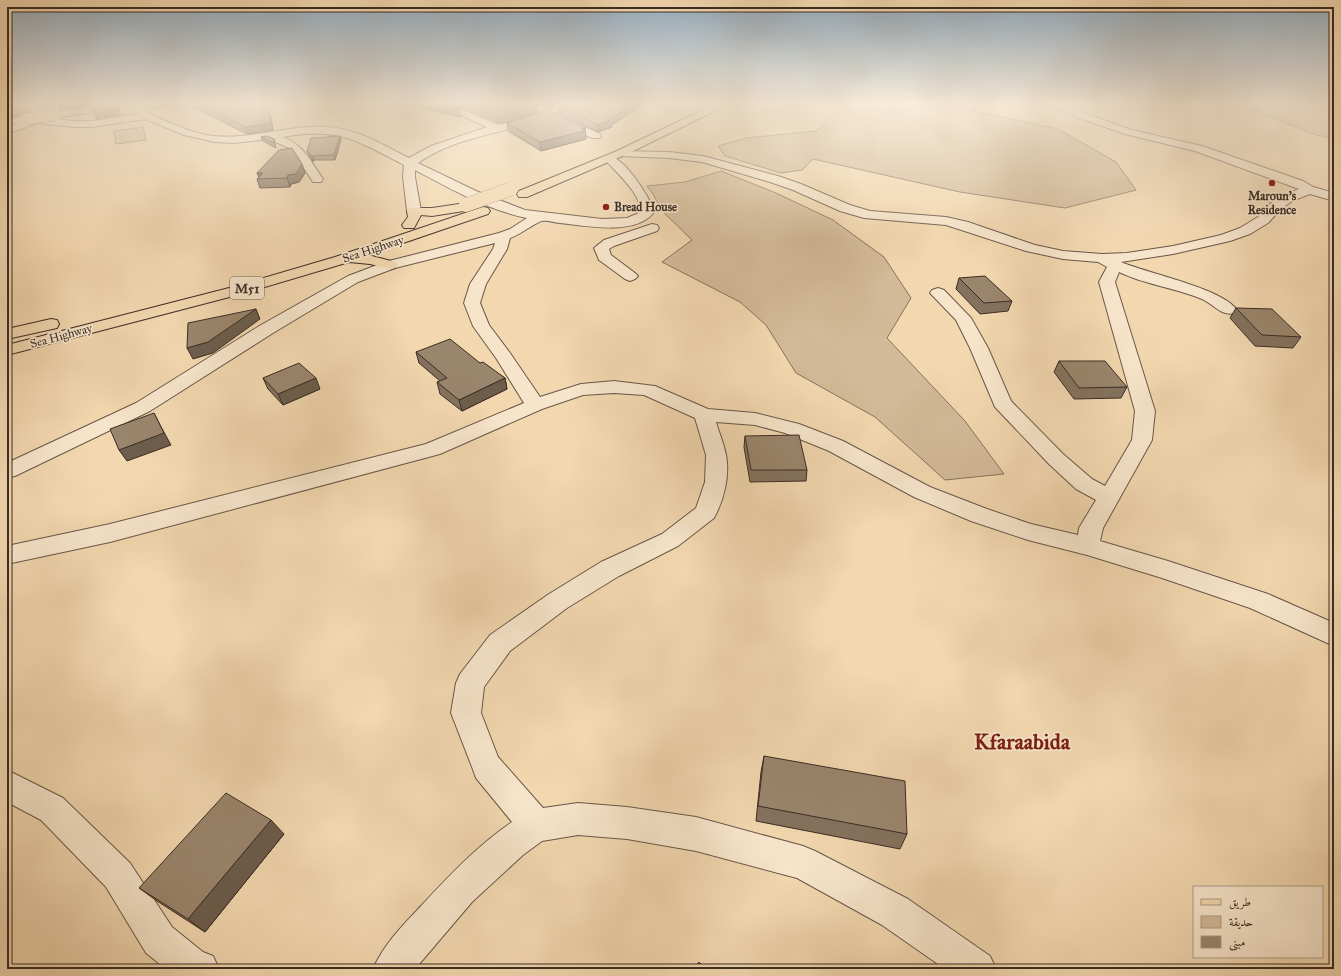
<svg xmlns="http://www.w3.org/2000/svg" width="1341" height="976" font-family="'IM FELL Great Primer',Amiri,serif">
	<rect width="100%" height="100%" fill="#f2d7af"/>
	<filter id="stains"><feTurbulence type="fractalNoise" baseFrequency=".005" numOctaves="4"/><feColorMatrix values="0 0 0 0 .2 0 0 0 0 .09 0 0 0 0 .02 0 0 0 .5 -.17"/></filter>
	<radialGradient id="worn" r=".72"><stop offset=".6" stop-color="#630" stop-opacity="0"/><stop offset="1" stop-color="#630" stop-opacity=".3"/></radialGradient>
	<!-- green -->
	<g fill="#d3ba98" stroke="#86735e">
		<path d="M828,104H954L965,109L1058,129L1116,162L1136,190L1065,208L960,192L813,159L802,170L781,173L725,156L718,146L746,138L817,131L833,115Z"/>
		<path d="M1238,104H1334V139L1313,134Z"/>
		<path d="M143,127L146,140L116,144L114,131Z"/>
		<path d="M721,171L776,193L833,220L884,257L911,298L887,338L965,421L1004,474L945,480L875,417L796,373L766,325L740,302L662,262L692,240L662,211L653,194L647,186L685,182Z"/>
	</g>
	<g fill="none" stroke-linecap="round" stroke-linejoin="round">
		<defs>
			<g id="street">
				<path d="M53,104H65L46,118L73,121H92L137,114L128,104C143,104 140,109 152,115C169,123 188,131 206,135C247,142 287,124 327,127C358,129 383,145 409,158L431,146L487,127L458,114L456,112L458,110H464L498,125L528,118L559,104H573C567,110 558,112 551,115C508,134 457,135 418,163L476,191L525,210L602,219L627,218L639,213C645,196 614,171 604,158L606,156C621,152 651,198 654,212C637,236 585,226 560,223C555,223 548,220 542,221C538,221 518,236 510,238L507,249L486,284L480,303L489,325L510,353L540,397L581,384L614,381L655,386L708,409L755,413L799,424L843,441L930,487L987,509L1031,524L1078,535L1079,528L1096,500L1076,489L1049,464L995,407L970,348L956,320L930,293L932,290L938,288L944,290L971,318L988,348L1011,401L1063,454L1092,479L1105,486L1132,440L1135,411L1099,282L1107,267L1098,262L1063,259L1026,251L946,225L864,218L840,211L793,190L770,182L702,162L669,158L621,156L615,153L617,151L669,152L703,156L778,176L801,184L850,205L870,211L946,217L968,222L1035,245L1063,251L1102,254L1127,253L1173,246L1221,235L1240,228L1258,217L1271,203L1284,195L1299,189L1195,151L1125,134L1079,118L1051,104H1065L1087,114L1132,130L1202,146L1303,181L1313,187L1334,193V201L1310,194L1292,201L1281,209L1268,223L1250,234L1230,241L1173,254L1121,262C1149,274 1222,288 1237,310L1235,313C1221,317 1214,304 1202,299C1176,288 1146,285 1119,272L1115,282L1155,411L1152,440L1103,528L1100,541L1168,561L1268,594L1334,623V646L1250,608L1162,578L1087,555L1028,540L971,521L914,497L829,451L785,433L755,425L716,422C719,433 724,444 726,455C730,475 724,500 714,518L678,546L619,576L567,608L510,651L484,687L481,713L498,757L543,808L578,803L627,807L696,817L803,846L815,851L908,899L990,956L996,969H945L882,925L797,878L696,851L627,839L578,835L542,841L523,855L472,902L415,969H373C384,944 403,925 421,906C449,876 478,845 512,822L476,778L472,767L451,713L456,683L460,674L490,635L549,594L601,562L662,534L696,508L705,482L706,455L695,418L644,395L614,393L583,395L542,409L440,454L110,542L7,564V546L110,524L426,444L524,403L496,358L473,326L464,303L470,284L493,249L495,243L395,268L358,282L273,333L150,411L15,476L7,478V463L136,403L261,325L348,276L385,262L499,233L510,229L527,218C487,210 451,189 415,170V177L421,211L419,214H409L407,211L403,177L404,165C355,140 339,127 283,137C303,144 311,162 323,179L321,182H313L296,156L289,148L269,139L233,143L215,142L184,135L145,119L92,127H73L38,123L7,134V127L33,118Z"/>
				<path d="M558,115L600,134L601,136L600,138H592L554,120L553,118L554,116Z"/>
				<path d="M652,224L657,225L659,228L657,231L614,246L609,249L611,255L635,273L638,276L635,279L630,281L625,279L599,260L594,248L604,240Z"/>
				<path d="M7,770L63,798L130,863L172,927L203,952L213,956L219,969H166L146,953L106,887L41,820L7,802Z"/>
			</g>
			<g id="primary">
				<path d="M104,104H131L126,107L55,118L50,115L55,112Z"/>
				<path d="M27,116L31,117L32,119L31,121L7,125V119Z"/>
			</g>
			<g id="highway">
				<path d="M715,104H729L625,155L527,197H519L517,194L519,191L617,151Z"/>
				<path d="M459,204L464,205L465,208L464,211L432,216L421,215L414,228H404L402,225L408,217L407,211L409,208H432Z"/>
				<path d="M483,207L488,208L490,211L488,214L368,255L395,262L397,265L395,268L390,269L370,264L349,262L245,293L7,355V345L233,287L335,257Z"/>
				<path d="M51,319L57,320L59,324L57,328L7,339V329Z"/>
			</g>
		</defs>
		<!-- street casing -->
		<use href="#street" stroke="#685748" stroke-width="2"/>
		<!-- primary casing -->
		<use href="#primary" stroke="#3a2c25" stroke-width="2"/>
		<!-- highway casing -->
		<use href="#highway" stroke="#3a2c25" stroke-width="2"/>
		<!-- street -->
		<use href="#street" fill="#f7e5cb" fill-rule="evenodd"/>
		<!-- primary -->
		<use href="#primary" fill="#f2d7af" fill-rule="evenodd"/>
		<!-- highway -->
		<use href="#highway" fill="#f2d7af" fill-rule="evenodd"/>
		<defs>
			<path id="primary-bridge" d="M27,119L55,115"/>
			<path id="highway-bridge" d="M466,205L511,189"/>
		</defs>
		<!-- primary-bridge casing -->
		<use href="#primary-bridge" stroke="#3a2c25" stroke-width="12" stroke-linecap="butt"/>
		<!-- highway-bridge casing -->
		<use href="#highway-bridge" stroke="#3a2c25" stroke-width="14" stroke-linecap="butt"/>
		<!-- primary-bridge -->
		<use href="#primary-bridge" stroke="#f2d7af" stroke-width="11"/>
		<!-- highway-bridge -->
		<use href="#highway-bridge" stroke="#f2d7af" stroke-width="14"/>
	</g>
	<!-- wall -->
	<g fill="#84725e" stroke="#3a2c25">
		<path d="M142,104H179L149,110Z"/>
		<path d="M187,104H231L236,108L269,111L271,118L273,130L247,134Z"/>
		<path d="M420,104H537L536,105L537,112L513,121L498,123L468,109H457L459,110L460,117L422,108V106H421Z"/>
		<path d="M541,104H555L548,107Z"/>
		<path d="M559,106L617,122L612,124V127L598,132L559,113Z"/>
		<path d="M507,123L585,128L586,139L541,151L508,131Z"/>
		<path d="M340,136L341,140L335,160H314L313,162L309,155L307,151Z"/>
		<path d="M261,137L274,139L276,148L263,141Z"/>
		<path d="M257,173H305L299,182L291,184L290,187L260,188L257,179L259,177Z"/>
		<path d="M959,278L1012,301L1008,311L980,314L956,289Z"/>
		<path d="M1236,308L1301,337L1293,348L1255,346L1230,318Z"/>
		<path d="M416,352L480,363L505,378L507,389L462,411L440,394L437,382L440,381L419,363Z"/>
		<path d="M1059,361L1127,387L1121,398L1074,399L1054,372Z"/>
		<path d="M263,378L320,389L283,405L268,389Z"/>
		<path d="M745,436L807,470L806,481L750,482L744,447Z"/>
		<path d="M764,756L907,834L900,849L756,821L761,772Z"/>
		<path d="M284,834L205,932L157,901L139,888Z"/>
	</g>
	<!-- shaded-wall -->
	<g fill="#6c5d4c" stroke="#3a2c25">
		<path d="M57,104H92L60,110Z"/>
		<path d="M116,104L119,110L120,115L96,119L92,111Z"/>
		<path d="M147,104H179L149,110Z"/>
		<path d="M454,104H457L458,109L457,110L454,109Z"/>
		<path d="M532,104H537L536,105L537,112L513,121L498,123L497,117Z"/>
		<path d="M548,104H555L548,107Z"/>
		<path d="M633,104H643L617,122L612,124V127L598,132V125L607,118Z"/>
		<path d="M28,105L32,111L7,119V111Z"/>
		<path d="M269,111L271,118L273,130L247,134L245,127Z"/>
		<path d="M585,128L586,139L541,151L540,142Z"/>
		<path d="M340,136L341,140L335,160L334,155Z"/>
		<path d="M313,156L314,160L313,162L312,157Z"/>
		<path d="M302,164L305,173L299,182L291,184L290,187L287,178L288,175Z"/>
		<path d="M257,173H263L260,179Z"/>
		<path d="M256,309L260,319L213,353L193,359L187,348Z"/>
		<path d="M316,378L320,389L283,405L278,394Z"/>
		<path d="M505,378L507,389L462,411L459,400Z"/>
		<path d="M154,413L160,425L171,445L127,461L119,450Z"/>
		<path d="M271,820L284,834L205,932L188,919Z"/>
	</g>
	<!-- building -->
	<g fill="#9a856d" stroke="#3a2c25">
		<path d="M100,104H116V108L92,111L91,106Z"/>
		<path d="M198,104H231L236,108L250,104H252L269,111L271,123L245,127Z"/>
		<path d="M433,104H454V106L459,110Z"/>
		<path d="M471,104H535L536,105L512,114L497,117Z"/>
		<path d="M562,104H633L617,115L607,118L611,120L598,125L559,106Z"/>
		<path d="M28,105L7,111V106Z"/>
		<path d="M547,110L585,128L582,129L585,131L540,142L507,123Z"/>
		<path d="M267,136L274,139V143L261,137Z"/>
		<path d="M340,136L334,155L313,156L312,157L307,151L311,138Z"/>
		<path d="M292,148L302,164L296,174L288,175L287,178L257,179L263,173H257L279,150Z"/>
		<path d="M985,276L1012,301L984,303L959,278Z"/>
		<path d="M1236,308L1272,309L1301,337L1262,335Z"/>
		<path d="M256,309L208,342L187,348L188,323Z"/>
		<path d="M450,339L480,363L483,362L505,378L459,400L437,382L447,378L416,352Z"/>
		<path d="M1059,361H1105L1127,387L1079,388Z"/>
		<path d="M299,363L316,378L278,394L263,378Z"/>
		<path d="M154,413L164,433L119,450L110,429Z"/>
		<path d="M799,435L807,470H751L745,436Z"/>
		<path d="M764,756L905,781L907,834L758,806Z"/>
		<path d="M226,793L271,820L188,919L139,888Z"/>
		<path d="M699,962L705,969H693Z"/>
	</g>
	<!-- sky -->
	<linearGradient id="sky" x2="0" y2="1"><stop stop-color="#93abbe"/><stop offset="0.43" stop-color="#f9eddb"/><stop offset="1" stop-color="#f9eddb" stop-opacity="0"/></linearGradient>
	<rect width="1341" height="241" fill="url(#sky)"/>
	<!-- markers -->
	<g fill="#8f2418" stroke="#f7e5cb" stroke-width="1.5">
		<circle cx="1272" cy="183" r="4"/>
		<circle cx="606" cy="207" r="4"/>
	</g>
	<g text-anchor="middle" stroke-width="3.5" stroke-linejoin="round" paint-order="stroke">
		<!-- far-poi labels -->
		<g font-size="12" font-weight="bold" fill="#3a2c25" stroke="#f7e5cb">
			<text x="1272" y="200">Maroun's<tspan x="1272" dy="14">Residence</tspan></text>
			<text x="614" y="211" text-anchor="start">Bread House</text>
		</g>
		<!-- far-street labels -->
		<g font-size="12" fill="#3a2c25" stroke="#f7e5cb">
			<text transform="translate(373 249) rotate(-18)" y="4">Sea Highway</text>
			<text transform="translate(61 336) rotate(-15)" y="4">Sea Highway</text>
		</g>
		<!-- shield labels -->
		<rect fill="#f7e5cb" stroke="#736457" stroke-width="1" x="230" y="277" width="34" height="22" rx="3"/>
		<g font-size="13" font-weight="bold" fill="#3a2c25">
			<text x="247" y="293">M51</text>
		</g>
		<!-- near-district labels -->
		<g font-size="22" font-weight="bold" fill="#7a1f14" stroke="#f7e5cb">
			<text x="1022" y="749">Kfaraabida</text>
		</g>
	</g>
	<!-- margin -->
	<rect width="1341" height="976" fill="none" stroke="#f2d7af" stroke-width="24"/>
	<rect x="8" y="8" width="1325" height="960" fill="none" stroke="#3a2c25" stroke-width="2"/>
	<rect x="12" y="12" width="1317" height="952" fill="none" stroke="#3a2c25"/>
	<!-- legend -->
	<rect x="1193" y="886" width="130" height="72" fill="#f7e5cb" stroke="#ab9b89"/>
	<rect x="1201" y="899" width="20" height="6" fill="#f2d7af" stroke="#ab9b89"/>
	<text x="1229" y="906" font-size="12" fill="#3a2c25">طريق</text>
	<rect x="1201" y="916" width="20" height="12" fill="#d3ba98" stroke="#ab9b89"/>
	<text x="1229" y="926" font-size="12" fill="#3a2c25">حديقة</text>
	<rect x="1201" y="936" width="20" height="12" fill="#9a856d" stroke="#ab9b89"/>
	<text x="1229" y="946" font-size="12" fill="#3a2c25">مبنى</text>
	<rect width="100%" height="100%" filter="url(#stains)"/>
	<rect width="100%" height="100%" fill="url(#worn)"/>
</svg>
